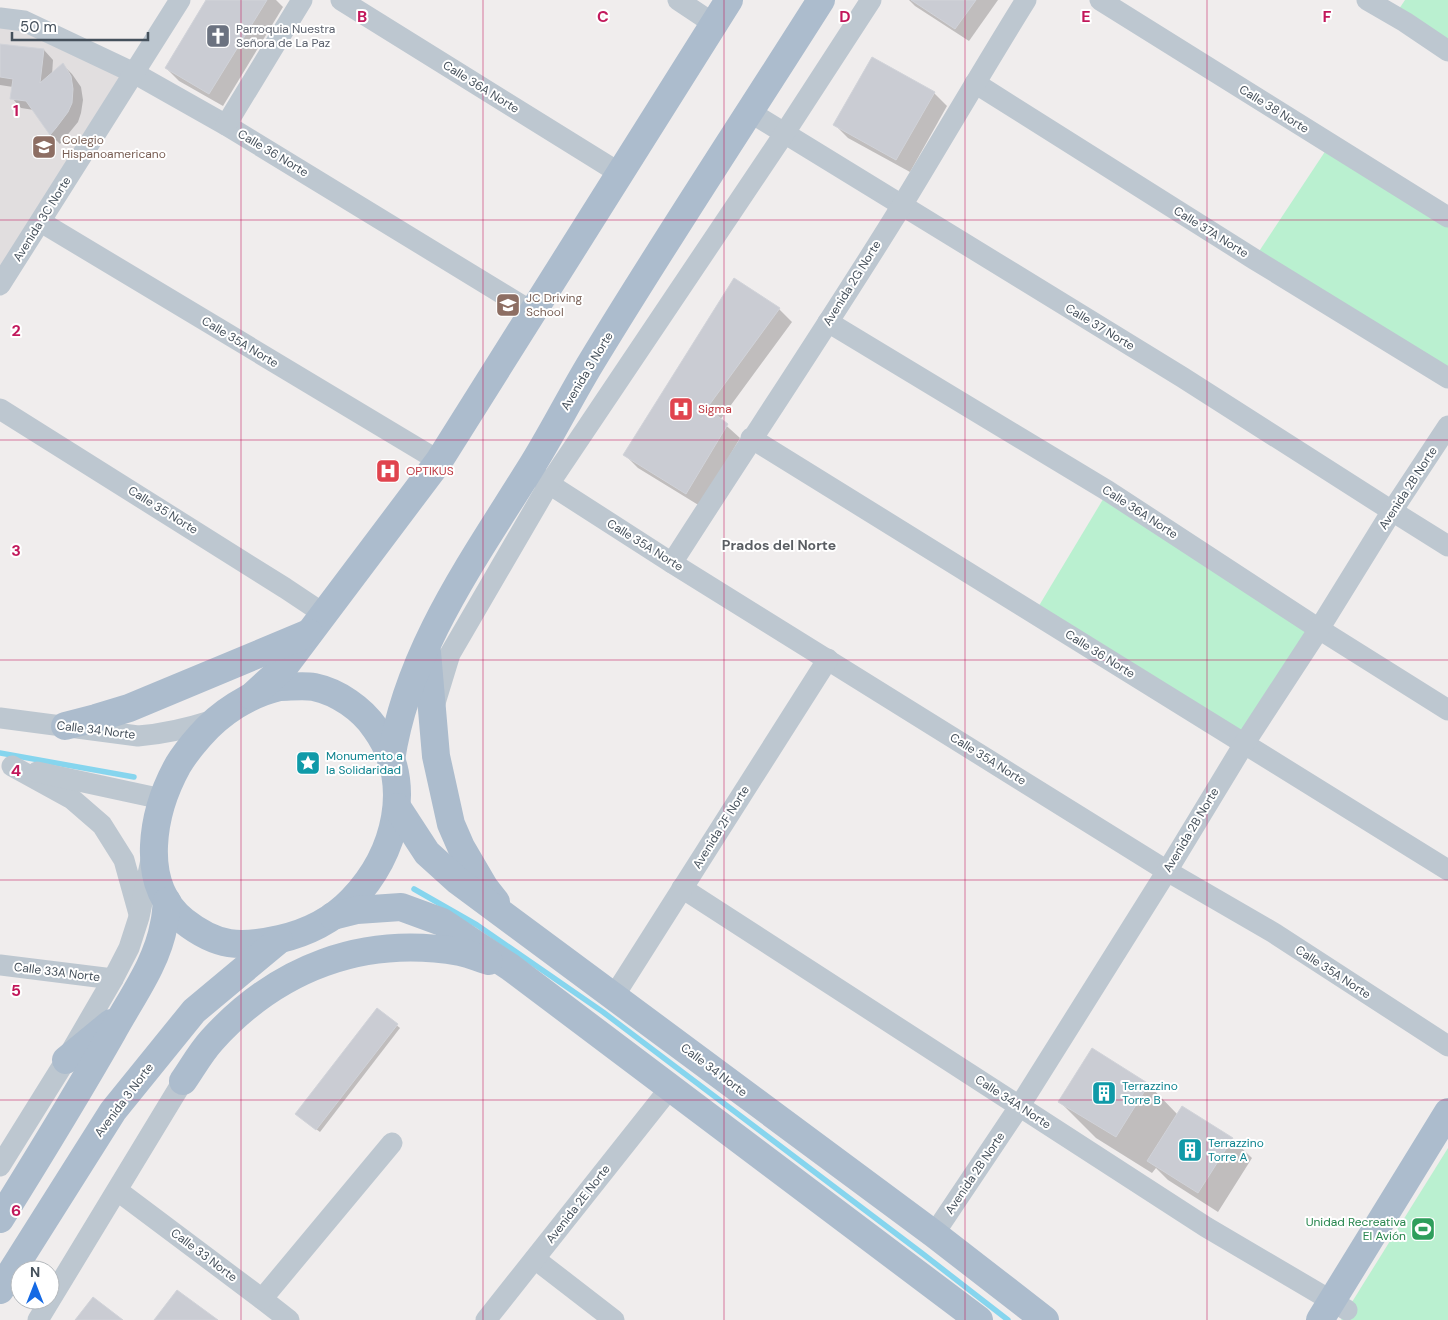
<svg xmlns="http://www.w3.org/2000/svg" width="1448" height="1320" font-family="'DM Sans',sans-serif">
	<rect width="100%" height="100%" fill="#f0eded"/>
	<!-- education -->
	<path fill="#e1dedf" d="M0,18L134,73L0,285Z"/>
	<!-- green -->
	<g fill="#baf0d0">
		<path d="M1405,0H1448V45L1397,12Z"/>
		<path d="M1330,144L1448,217V378L1254,259Z"/>
		<path d="M1108,491L1319,629L1244,744L1034,614Z"/>
		<path d="M1448,1148V1320H1341L1347,1310Z"/>
	</g>
	<!-- shadow -->
	<g fill="#0003">
		<path d="M207,0H276L283,7L223,106L179,81L166,68Z"/>
		<path d="M909,0H998L969,41L915,6Z"/>
		<path d="M0,45L44,50L53,60L52,75L63,65L72,74L81,87L83,100L81,113L78,122L60,144L50,134L34,110L21,108L12,98L13,87L0,85Z"/>
		<path d="M934,93L947,106L910,172L848,138L835,125Z"/>
		<path d="M779,309L792,322L720,420L740,438L700,506L638,468L625,455Z"/>
		<path d="M377,1009L400,1028L320,1132L300,1117Z"/>
		<path d="M1092,1050L1149,1085L1178,1115L1183,1108L1232,1139L1252,1158L1218,1212L1168,1180L1156,1168L1152,1173L1096,1138L1059,1101Z"/>
	</g>
	<g fill="none" stroke-linecap="round" stroke-linejoin="round">
		<!-- stream -->
		<g stroke="#86d5ee" stroke-width="5.5">
			<path d="M0,753L134,777"/>
			<path d="M414,889L477,925L603,1012L923,1254L1008,1320"/>
		</g>
	</g>
	<!-- building -->
	<g fill="#caccd3" stroke="#d1d3d9">
		<path d="M206,0H267L209,94L165,68Z"/>
		<path d="M911,0H976L955,29Z"/>
		<path d="M0,44L44,49L40,83L63,63L71,76L73,89L72,103L68,112L56,128L50,135L26,101L10,99L13,79L0,77Z"/>
		<path d="M872,57L935,92L896,160L833,125Z"/>
		<path d="M734,278L780,308L707,408L728,424L686,494L623,455Z"/>
		<path d="M377,1008L398,1024L316,1130L295,1114Z"/>
		<path d="M1092,1048L1149,1084L1116,1137L1058,1102Z"/>
		<path d="M1182,1106L1233,1138L1198,1193L1147,1161Z"/>
		<path d="M177,1290L218,1320H154Z"/>
		<path d="M93,1297L123,1320H75Z"/>
	</g>
	<g fill="none" stroke-linecap="round" stroke-linejoin="round">
		<!-- minor -->
		<g stroke="#bdc7d0" stroke-width="21">
			<path d="M341,0L621,174"/>
			<path d="M678,0L714,24"/>
			<path d="M1100,0L1448,217"/>
			<path d="M1367,0L1405,22L1448,51"/>
			<path d="M0,18L24,21L134,73L226,125L534,313"/>
			<path d="M975,83L1254,259L1448,378"/>
			<path d="M750,112L1182,377L1392,511L1448,546"/>
			<path d="M226,125L302,0"/>
			<path d="M41,222L439,461"/>
			<path d="M0,285L180,0"/>
			<path d="M828,322L1108,491L1319,629L1448,710"/>
			<path d="M0,409L285,588L324,614"/>
			<path d="M751,438L1448,870"/>
			<path d="M529,471L672,563L1167,871L1274,933L1448,1046"/>
			<path d="M672,563C748,444 827,327 901,207C943,138 983,69 1026,0"/>
			<path d="M435,703L450,654L549,484L784,134L871,0"/>
			<path d="M0,718L138,736C165,734 189,728 214,720"/>
			<path d="M12,766L72,799L102,825L124,860L139,914"/>
			<path d="M37,772L162,799"/>
			<path d="M682,888L1206,1227L1347,1310"/>
			<path d="M0,965L113,979"/>
			<path d="M614,996L828,659"/>
			<path d="M0,1166L66,1060L113,979L129,948L139,917L151,860"/>
			<path d="M118,1191L262,1299L289,1320"/>
			<path d="M934,1234L1019,1107L1167,871L1244,744L1319,629L1392,511L1448,426"/>
			<path d="M535,1259L614,1320"/>
			<path d="M262,1299L392,1143"/>
			<path d="M38,1320L183,1081"/>
			<path d="M486,1320L670,1088"/>
		</g>
		<!-- major -->
		<g stroke="#acbccd" stroke-width="28">
			<path d="M427,652L436,756L451,824L461,847L485,888L496,902"/>
			<path d="M279,687C290,687 303,685 314,687C338,692 362,709 375,728C415,783 396,854 352,900C333,920 306,933 280,939C240,948 217,947 184,921C137,883 153,810 178,765C184,755 192,745 200,736C220,713 249,694 279,687Z"/>
			<path d="M252,696L284,667L439,461L729,0"/>
			<path d="M65,726L96,718L129,708L309,633"/>
			<path d="M391,760C407,652 472,562 528,472C551,436 570,397 592,361C666,239 745,120 821,0"/>
			<path d="M397,807L427,853L458,881L934,1234L1045,1320"/>
			<path d="M333,916L357,910L401,907L442,922L510,967L979,1320"/>
			<path d="M66,1060L111,1023"/>
			<path d="M183,1081C192,1068 201,1052 212,1040C277,968 363,935 460,952C470,954 479,958 489,961"/>
			<path d="M0,1219C38,1158 76,1096 112,1033C131,998 157,964 164,924C166,916 166,909 167,901"/>
			<path d="M0,1290L113,1111L194,1011L279,940"/>
			<path d="M1320,1320L1448,1112"/>
		</g>
	</g>
	<!-- grid -->
	<path fill="none" stroke="#c2185b" stroke-width="1" stroke-opacity="0.55" d="M241,0V1320M483,0V1320M724,0V1320M965,0V1320M1207,0V1320M0,220H1448M0,440H1448M0,660H1448M0,880H1448M0,1100H1448"/>
	<!-- icons -->
	<defs>
		<symbol id="church-square" viewBox="-11 -11 22 22"><rect x="-9" y="-9" width="18" height="18" rx="4" fill="#6b7280" stroke="#fff"/><path d="M-1.2-6h2.4v3.5h3.3v2.4h-3.3V6h-2.4V-.1h-3.3v-2.4h3.3Z" fill="#fff"/></symbol>
		<symbol id="university-square" viewBox="-11 -11 22 22"><rect x="-9" y="-9" width="18" height="18" rx="4" fill="#8d6e63" stroke="#fff"/><path d="M0-5L7-2L0 1L-7-2ZM-4 1L0 2.5L4 1V4Q0 6-4 4Z" fill="#fff"/></symbol>
		<symbol id="school-square" viewBox="-11 -11 22 22"><rect x="-9" y="-9" width="18" height="18" rx="4" fill="#8d6e63" stroke="#fff"/><path d="M0-5L7-2L0 1L-7-2ZM-4 1L0 2.5L4 1V4Q0 6-4 4Z" fill="#fff"/></symbol>
		<symbol id="hospital-square" viewBox="-11 -11 22 22"><rect x="-9" y="-9" width="18" height="18" rx="4" fill="#e0444e" stroke="#fff"/><path d="M-5-5h3v3.5h4V-5h3V5h-3V1.5h-4V5h-3Z" fill="#fff"/></symbol>
		<symbol id="sight-square" viewBox="-11 -11 22 22"><rect x="-9" y="-9" width="18" height="18" rx="4" fill="#0f9aa8" stroke="#fff"/><path d="M0-6L1.8-2.2L6-1.7L2.9 1.2L3.7 5.4L0 3.3L-3.7 5.4L-2.9 1.2L-6-1.7L-1.8-2.2Z" fill="#fff"/></symbol>
		<symbol id="building-square" viewBox="-11 -11 22 22"><rect x="-9" y="-9" width="18" height="18" rx="4" fill="#0f9aa8" stroke="#fff"/><path d="M-4-6H4V6H1V3H-1V6H-4ZM-2.5-4.3h1.7v1.8h-1.7ZM.8-4.3h1.7v1.8H.8ZM-2.5-1h1.7V.8h-1.7ZM.8-1h1.7V.8H.8Z" fill="#fff"/></symbol>
		<symbol id="stadium-square" viewBox="-11 -11 22 22"><rect x="-9" y="-9" width="18" height="18" rx="4" fill="#2e9e5b" stroke="#fff"/><path d="M0-5a6.5 5 0 1 0 0 10a6.5 5 0 1 0 0-10ZM-3.5-1.8h7v3.6h-7Z" fill="#fff"/></symbol>
	</defs>
	<g fill-rule="evenodd">
		<use href="#church-square" x="204" y="22" width="28" height="28"/>
		<use href="#university-square" x="30" y="133" width="28" height="28"/>
		<use href="#school-square" x="494" y="291" width="28" height="28"/>
		<use href="#hospital-square" x="667" y="395" width="28" height="28"/>
		<use href="#hospital-square" x="374" y="457" width="28" height="28"/>
		<use href="#sight-square" x="294" y="749" width="28" height="28"/>
		<use href="#building-square" x="1090" y="1079" width="28" height="28"/>
		<use href="#building-square" x="1176" y="1136" width="28" height="28"/>
		<use href="#stadium-square" x="1409" y="1215" width="28" height="28"/>
	</g>
	<g text-anchor="middle" stroke-width="4" stroke-linejoin="round" paint-order="stroke">
		<!-- worship labels -->
		<g font-size="12" fill="#5b616d" stroke="#fff" text-anchor="start">
			<text x="236" y="33">Parroquia Nuestra<tspan x="236" dy="14">Señora de La Paz</tspan></text>
		</g>
		<!-- street labels -->
		<g font-size="12" fill="#45505b" stroke="#fff">
			<text transform="translate(481 87) rotate(32)" y="4">Calle 36A Norte</text>
			<text transform="translate(1274 109) rotate(32)" y="4">Calle 38 Norte</text>
			<text transform="translate(273 153) rotate(31)" y="4">Calle 36 Norte</text>
			<text transform="translate(42 219) rotate(-58)" y="4">Avenida 3C Norte</text>
			<text transform="translate(1211 232) rotate(32)" y="4">Calle 37A Norte</text>
			<text transform="translate(852 283) rotate(-58)" y="4">Avenida 2G Norte</text>
			<text transform="translate(1100 327) rotate(31)" y="4">Calle 37 Norte</text>
			<text transform="translate(240 342) rotate(31)" y="4">Calle 35A Norte</text>
			<text transform="translate(587 371) rotate(-59)" y="4">Avenida 3 Norte</text>
			<text transform="translate(1408 488) rotate(-57)" y="4">Avenida 2B Norte</text>
			<text transform="translate(163 510) rotate(32)" y="4">Calle 35 Norte</text>
			<text transform="translate(1140 512) rotate(33)" y="4">Calle 36A Norte</text>
			<text transform="translate(645 545) rotate(32)" y="4">Calle 35A Norte</text>
			<text transform="translate(1100 654) rotate(32)" y="4">Calle 36 Norte</text>
			<text transform="translate(96 730) rotate(7)" y="4">Calle 34 Norte</text>
			<text transform="translate(988 759) rotate(32)" y="4">Calle 35A Norte</text>
			<text transform="translate(721 827) rotate(-58)" y="4">Avenida 2F Norte</text>
			<text transform="translate(1191 830) rotate(-59)" y="4">Avenida 2B Norte</text>
			<text transform="translate(57 972) rotate(7)" y="4">Calle 33A Norte</text>
			<text transform="translate(1333 972) rotate(33)" y="4">Calle 35A Norte</text>
			<text transform="translate(714 1070) rotate(37)" y="4">Calle 34 Norte</text>
			<text transform="translate(124 1100) rotate(-53)" y="4">Avenida 3 Norte</text>
			<text transform="translate(1013 1102) rotate(33)" y="4">Calle 34A Norte</text>
			<text transform="translate(975 1173) rotate(-56)" y="4">Avenida 2B Norte</text>
			<text transform="translate(578 1204) rotate(-52)" y="4">Avenida 2E Norte</text>
			<text transform="translate(204 1255) rotate(37)" y="4">Calle 33 Norte</text>
		</g>
		<!-- education labels -->
		<g font-size="12" fill="#785e54" stroke="#fff" text-anchor="start">
			<text x="62" y="144">Colegio<tspan x="62" dy="14">Hispanoamericano</tspan></text>
			<text x="526" y="302">JC Driving<tspan x="526" dy="14">School</tspan></text>
		</g>
		<!-- health labels -->
		<g font-size="12" fill="#be3a42" stroke="#fff" text-anchor="start">
			<text x="698" y="413">Sigma</text>
			<text x="406" y="475">OPTIKUS</text>
		</g>
		<!-- culture labels -->
		<g font-size="12" fill="#0d838f" stroke="#fff" text-anchor="start">
			<text x="326" y="760">Monumento a<tspan x="326" dy="14">la Solidaridad</tspan></text>
			<text x="1122" y="1090">Terrazzino<tspan x="1122" dy="14">Torre B</tspan></text>
			<text x="1208" y="1147">Terrazzino<tspan x="1208" dy="14">Torre A</tspan></text>
		</g>
		<!-- leisure labels -->
		<g font-size="12" fill="#27864d" stroke="#fff" text-anchor="end">
			<text x="1406" y="1226">Unidad Recreativa<tspan x="1406" dy="14">El Avión</tspan></text>
		</g>
		<!-- neighbourhood labels -->
		<g font-size="14" font-weight="bold" fill="#5a5e63" stroke="#fff">
			<text x="779" y="550">Prados del Norte</text>
		</g>
	</g>
	<g font-size="16" text-anchor="middle" font-weight="bold" fill="#c2185b" stroke="#fff" stroke-width="4" stroke-linejoin="round" paint-order="stroke">
		<text x="362" y="22">B</text>
		<text x="603" y="22">C</text>
		<text x="845" y="22">D</text>
		<text x="1086" y="22">E</text>
		<text x="1327" y="22">F</text>
		<text x="16" y="116">1</text>
		<text x="16" y="336">2</text>
		<text x="16" y="556">3</text>
		<text x="16" y="776">4</text>
		<text x="16" y="996">5</text>
		<text x="16" y="1216">6</text>
	</g>
	<!-- north arrow -->
	<g transform="translate(35 1285)"><circle r="24" fill="#ffffff" stroke="#b5b9bd"/>
	<path d="M0-4L9 19L0 12L-9 19Z" fill="#1469e4"/>
	<text y="-8" font-size="14" font-weight="bold" text-anchor="middle" fill="#45505b">N</text>
	</g>
	<!-- scale -->
	<path d="M12 32v8h136v-8" fill="none" stroke="#45505b" stroke-width="2.5"/>
	<text x="20" y="32" font-size="15" fill="#45505b" stroke="#ffffff" stroke-width="4" paint-order="stroke">50 m</text>
</svg>
